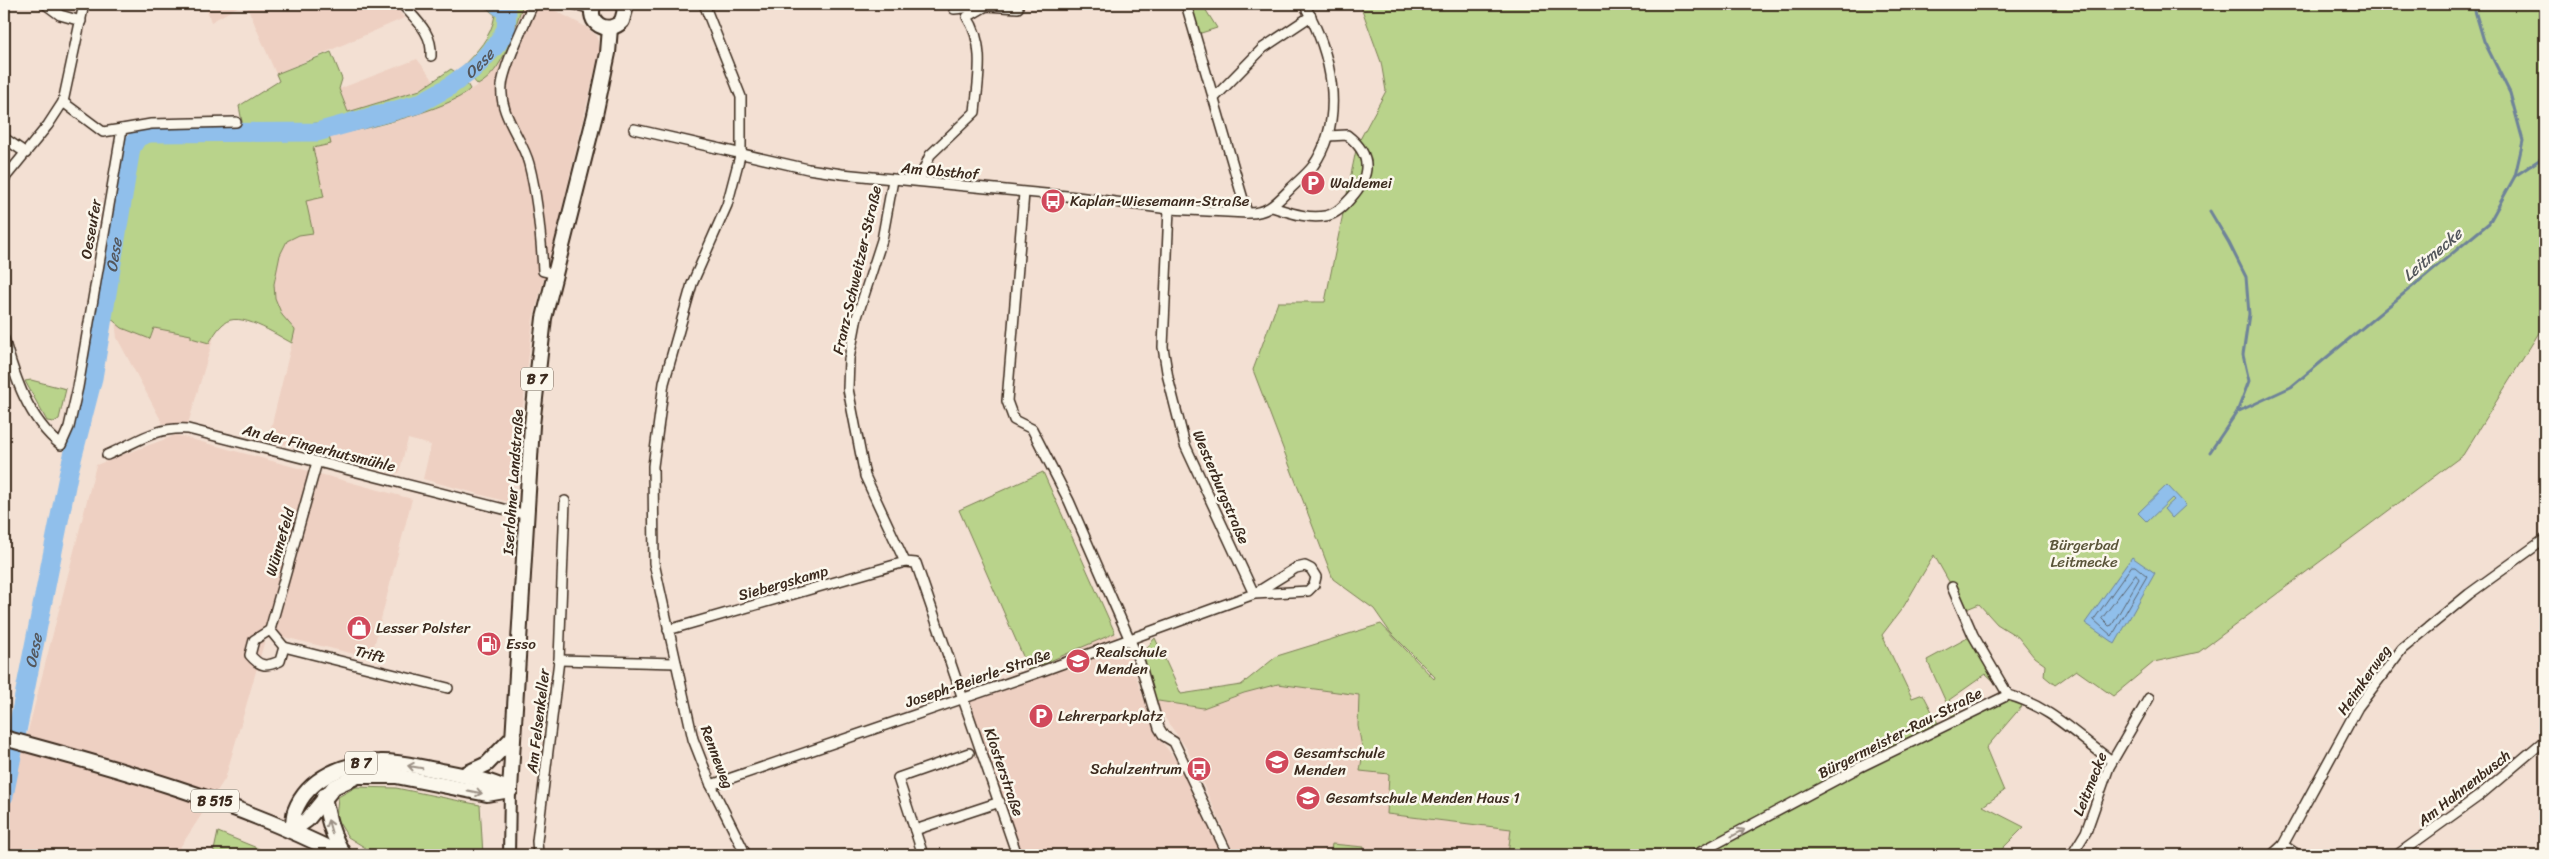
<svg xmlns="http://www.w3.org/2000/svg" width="2549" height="859" font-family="Sriracha,sans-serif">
	<rect width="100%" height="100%" fill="#f3e0d3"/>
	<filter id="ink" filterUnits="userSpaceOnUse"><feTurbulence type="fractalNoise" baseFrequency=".02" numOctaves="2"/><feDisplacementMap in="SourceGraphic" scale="10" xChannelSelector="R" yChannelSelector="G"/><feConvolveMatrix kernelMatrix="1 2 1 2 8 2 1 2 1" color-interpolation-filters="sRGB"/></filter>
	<g filter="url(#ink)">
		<!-- built -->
		<g fill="#eed0c2">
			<path d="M205,4H243L211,22Z"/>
			<path d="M246,4H394L404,18L276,74Z"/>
			<path d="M522,4H543L586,27L597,36L600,49L555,238L533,319L512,503L423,479L431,445L408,439L399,473L268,440L295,330L282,315L275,298L274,284L280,255L287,241L299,235L313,148L329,136L387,124L454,99L485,81L508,45Z"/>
			<path d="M417,59L435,82L401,97L348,112L339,89Z"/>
			<path d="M115,321L122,328L150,338L154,328L192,335L209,343L214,336L188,424H163L117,338Z"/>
			<path d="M176,435L412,499L371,658L267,633L225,779L175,855H4V825L96,465Z"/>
			<path d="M1043,472L1115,633L1128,652L1155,733L1179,764L1223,855H1021L963,697L1031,675L959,510Z"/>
			<path d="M1278,684L1360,695L1358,726L1363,752L1360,771L1389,773L1387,814L1511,829L1508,855H1235L1187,749L1152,700L1203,708L1244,693Z"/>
		</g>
		<!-- green -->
		<g fill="#b9d38b" stroke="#7a7e54" fill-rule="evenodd">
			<path d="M482,4H522V7C513,32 504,71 478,85L462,67C477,51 491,38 495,15Z"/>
			<path d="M1189,4H1202L1217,28L1198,34Z"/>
			<path d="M1360,4H2545V323L2463,455L2199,652L2154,662L2113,696L2076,670L2055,685L2044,676L2045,665L2034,657L2018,637L1997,624L1979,604L1962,611L1952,587L1934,555L1904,606L1882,635L1912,698L1923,694L1941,729L1955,722L1927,660L1973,635L2008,695L2027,700L1986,748L2004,791L1983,806L2024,827L1996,855H1508L1511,829L1387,814L1389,774L1360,771L1363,752L1358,726L1359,695L1278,684L1244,693L1203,708L1152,700C1143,673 1134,661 1155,638L1181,694L1241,685L1277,656L1381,624L1434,679L1435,677L1390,632L1374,609L1333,579L1253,370L1278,302H1325L1357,145L1386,91L1381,62ZM1986,674L2008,694L1958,720L1949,700Z"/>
			<path d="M331,52L342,79L339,89L348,112L420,90L451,69L457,73C399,118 314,127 243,127L239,106L279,81L276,74Z"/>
			<path d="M466,82L470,89C453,109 357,131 329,136L331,144L313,148L324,197L306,201L313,233L299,235L287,241L280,255L274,284L275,298L282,315L295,330L292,343C276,335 239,309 223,324C217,329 213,337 209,343L191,338V335L154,328L150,339L122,328L109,317L138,148L142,143C172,134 202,139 233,140C314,141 398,128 466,82Z"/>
			<path d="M31,380L66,389L59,419L54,422L47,421L25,381Z"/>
			<path d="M1043,472L1115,633L1029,670L959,510Z"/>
			<path d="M356,787L396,788L480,805L483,855H377L348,837L336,818L338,797Z"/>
			<path d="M218,832L274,855H213Z"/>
			<path d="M1332,844L1364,847L1363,855H1330Z"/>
		</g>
		<!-- water -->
		<g fill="#90bfeb" stroke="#6e8399">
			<path d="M2167,485L2186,505L2172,518L2164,509L2174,500L2172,498L2147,522L2138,513Z"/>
			<path d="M2132,557L2155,573L2115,644L2085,623Z"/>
		</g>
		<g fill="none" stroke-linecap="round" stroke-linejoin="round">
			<!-- shore -->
			<g stroke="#5d6670" stroke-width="1">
				<path d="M2132,566H2135L2147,576L2112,636L2094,620Z"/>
				<path d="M2136,574L2139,579L2112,625L2109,626L2102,619Z"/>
			</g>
			<!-- stream -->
			<g stroke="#6e8399" stroke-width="3">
				<path d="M2515,176L2545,156"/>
				<path d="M2210,211L2229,243L2246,277L2249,314L2243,355L2249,381L2237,412"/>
				<path d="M2210,452L2237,412L2291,387L2489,223L2515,176L2523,141L2510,93L2484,41L2473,4"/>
			</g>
			<!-- river -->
			<path stroke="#90bfeb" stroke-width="19" id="s1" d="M4,796L69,471L93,378L131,148L138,137L149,133L317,132L418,104L447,88L475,68L498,43L506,29L507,13L497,4"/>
			<defs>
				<g id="minor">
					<path d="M45,4L60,15L81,21"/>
					<path d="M402,4C416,20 433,33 431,56"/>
					<path d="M533,4C525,23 503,67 502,86C499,116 522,137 529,164C538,199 541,235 543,271L555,274"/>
					<path d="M573,4L592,9"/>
					<path d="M704,4L741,97V152L727,205L692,284L664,383L653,466L654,563L693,739L711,785L746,855"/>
					<path d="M1186,4L1247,213C1268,214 1277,202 1291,188C1298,181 1307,174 1313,166C1347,117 1331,52 1304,4"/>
					<path d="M954,9L986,6L1018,8"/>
					<path d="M1213,99L1263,48L1311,16"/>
					<path d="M63,102L103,132L122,129"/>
					<path d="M634,129L808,169L842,174L1077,197L1169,209L1247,213"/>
					<path d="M4,138L26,153"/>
					<path d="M4,179L48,125L63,102L84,4"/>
					<path d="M893,180L882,240L857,317L849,359L848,389L865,476L905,562L916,563L1017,855"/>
					<path d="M919,181L930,155L975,112C978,80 986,45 967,17L986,6"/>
					<path d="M1024,193L1007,401L1014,420L1032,429L1069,501L1140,663L1159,728L1164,736L1174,742L1228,855"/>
					<path d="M1272,207C1289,212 1306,219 1325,216C1334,215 1344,206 1350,199C1371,176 1373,155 1347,135L1328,136"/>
					<path d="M1169,209L1163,347L1168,378L1185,445L1254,594"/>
					<path d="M4,339C15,378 28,419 61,445L69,427L78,387L122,129L151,124L236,122"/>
					<path d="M107,455C138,442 153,427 188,429L527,515"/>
					<path d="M1952,587L1973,635L2008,695"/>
					<path d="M270,630L284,647L280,661C266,667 260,667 250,655L254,640L270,630L317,462"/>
					<path d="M668,630L905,562"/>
					<path d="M284,647L448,688"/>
					<path d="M559,660L676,663"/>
					<path d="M711,785L1031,675L1254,594L1296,568L1305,566L1311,569L1316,577L1314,585L1308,591L1254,594"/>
					<path d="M915,830L1000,802"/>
					<path d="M2283,845L2298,855"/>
					<path d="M538,855L537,841L559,660L565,501"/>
					<path d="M923,855L898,778L969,753"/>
					<path d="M1695,855L1860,767L2008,695C2050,706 2078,737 2112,761"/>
					<path d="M2072,855L2086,832L2109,767L2149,698"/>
					<path d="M2272,855L2283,845L2358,707L2402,649L2469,594L2545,539"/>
					<path d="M2397,855L2479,796L2545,740"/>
				</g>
				<path id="tertiary" d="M509,855L510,790"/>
				<g id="primary">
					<path d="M594,4C585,23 608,36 622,21L625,10L622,4"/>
					<path d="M4,738C119,769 236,801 342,855"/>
					<path d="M463,775L487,764L513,737"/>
					<path d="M510,790L532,425L544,318L595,115L608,53L610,28"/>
					<path d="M324,796C328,819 332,836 344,855"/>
					<path d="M293,830C293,824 293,816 295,811C308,777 347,762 380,762C399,761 418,767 437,770C462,775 486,779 510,790"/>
					<path d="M293,830L307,820L334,787L358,776H396L487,794L510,790"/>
				</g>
			</defs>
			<!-- minor casing -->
			<use href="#minor" stroke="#3b2a1e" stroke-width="12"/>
			<!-- tertiary casing -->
			<use href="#tertiary" stroke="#3b2a1e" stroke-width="14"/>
			<!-- primary casing -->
			<use href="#primary" stroke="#3b2a1e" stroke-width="18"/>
			<!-- minor -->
			<use href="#minor" stroke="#fbf7ec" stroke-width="9"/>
			<!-- tertiary -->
			<use href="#tertiary" stroke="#fbf7ec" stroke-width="10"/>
			<!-- primary -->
			<use href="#primary" stroke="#fbf7ec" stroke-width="14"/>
		</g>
		<!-- one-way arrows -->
		<defs><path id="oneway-shaft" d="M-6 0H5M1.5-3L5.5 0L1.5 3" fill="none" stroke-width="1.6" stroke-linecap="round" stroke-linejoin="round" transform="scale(1.25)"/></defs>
		<g stroke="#9b9085">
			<use href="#oneway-shaft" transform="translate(415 767) rotate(-170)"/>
			<use href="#oneway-shaft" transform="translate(475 792) rotate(11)"/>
			<use href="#oneway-shaft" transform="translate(330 827) rotate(-106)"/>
			<use href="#oneway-shaft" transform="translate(1738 833) rotate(-28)"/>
		</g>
	</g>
	<!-- icons -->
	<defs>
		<symbol id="parking-disc" viewBox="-11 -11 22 22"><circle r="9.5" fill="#d1495b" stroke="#fbf7ec"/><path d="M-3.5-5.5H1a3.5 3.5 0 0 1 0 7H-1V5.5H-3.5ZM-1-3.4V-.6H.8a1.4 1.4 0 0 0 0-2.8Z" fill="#fff"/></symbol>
		<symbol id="bus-disc" viewBox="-11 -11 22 22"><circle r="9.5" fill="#d1495b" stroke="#fbf7ec"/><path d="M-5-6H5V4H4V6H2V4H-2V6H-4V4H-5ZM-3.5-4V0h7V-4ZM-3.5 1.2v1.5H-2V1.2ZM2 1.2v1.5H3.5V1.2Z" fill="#fff"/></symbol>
		<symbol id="shop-disc" viewBox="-11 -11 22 22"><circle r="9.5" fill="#d1495b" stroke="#fbf7ec"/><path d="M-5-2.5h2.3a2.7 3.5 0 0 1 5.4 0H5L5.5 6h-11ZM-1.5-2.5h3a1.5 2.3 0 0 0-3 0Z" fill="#fff"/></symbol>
		<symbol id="fuel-disc" viewBox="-11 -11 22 22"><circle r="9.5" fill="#d1495b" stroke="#fbf7ec"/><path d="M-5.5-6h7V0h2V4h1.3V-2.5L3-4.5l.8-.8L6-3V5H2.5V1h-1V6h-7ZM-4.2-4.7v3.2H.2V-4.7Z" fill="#fff"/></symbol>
		<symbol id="school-disc" viewBox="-11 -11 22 22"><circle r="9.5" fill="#d1495b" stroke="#fbf7ec"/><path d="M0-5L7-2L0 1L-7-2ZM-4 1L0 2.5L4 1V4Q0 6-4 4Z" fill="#fff"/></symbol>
	</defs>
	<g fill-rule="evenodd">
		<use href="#parking-disc" x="1299" y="169" width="28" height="28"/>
		<use href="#bus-disc" x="1039" y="187" width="28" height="28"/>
		<use href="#shop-disc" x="345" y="614" width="28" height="28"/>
		<use href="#fuel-disc" x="475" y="630" width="28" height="28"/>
		<use href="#school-disc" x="1064" y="647" width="28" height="28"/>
		<use href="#parking-disc" x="1027" y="702" width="28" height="28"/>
		<use href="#school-disc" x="1263" y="748" width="28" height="28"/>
		<use href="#bus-disc" x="1185" y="755" width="28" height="28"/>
		<use href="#school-disc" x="1294" y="784" width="28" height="28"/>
	</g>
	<g text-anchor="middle" stroke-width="5" stroke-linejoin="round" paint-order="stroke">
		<!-- shield labels -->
		<g fill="#fbf7ec" stroke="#75685c" stroke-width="1">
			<rect x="521" y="367.5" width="32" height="23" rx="4"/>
			<rect x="345" y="751.5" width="32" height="23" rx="4"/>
			<rect x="191" y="789.5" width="48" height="23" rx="4"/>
		</g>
		<g font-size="14" font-weight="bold" fill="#3b2a1e">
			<text x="537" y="384">B 7</text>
			<text x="361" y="768">B 7</text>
			<text x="215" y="806">B 515</text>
		</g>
		<!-- street labels -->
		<g font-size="15" fill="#3b2a1e" stroke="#fbf7ec">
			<text transform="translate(940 171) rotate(5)" y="5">Am Obsthof</text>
			<text transform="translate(91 229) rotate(-80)" y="5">Oeseufer</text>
			<text transform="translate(857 270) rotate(-77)" y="5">Franz-Schweitzer-Straße</text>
			<text transform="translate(319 448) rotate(14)" y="5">An der Fingerhutsmühle</text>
			<text transform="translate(513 482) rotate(-86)" y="5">Iserlohner Landstraße</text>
			<text transform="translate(1221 487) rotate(67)" y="5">Westerburgstraße</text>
			<text transform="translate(280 542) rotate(-74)" y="5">Wünnefeld</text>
			<text transform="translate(783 583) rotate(-16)" y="5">Siebergskamp</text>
			<text transform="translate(370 654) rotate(14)" y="5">Trift</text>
			<text transform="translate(978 678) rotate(-19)" y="5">Joseph-Beierle-Straße</text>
			<text transform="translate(2364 680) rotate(-55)" y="5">Heimkerweg</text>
			<text transform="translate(538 721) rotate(-83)" y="5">Am Felsenkeller</text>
			<text transform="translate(1900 733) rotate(-27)" y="5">Bürgermeister-Rau-Straße</text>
			<text transform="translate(717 757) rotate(69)" y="5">Renneweg</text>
			<text transform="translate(1004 772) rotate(71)" y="5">Klosterstraße</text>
			<text transform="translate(2090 784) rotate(-68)" y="5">Leitmecke</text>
			<text transform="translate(2464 788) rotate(-38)" y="5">Am Hahnenbusch</text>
		</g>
		<!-- poi labels -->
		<g font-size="15" fill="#3b2a1e" stroke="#fbf7ec" text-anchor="start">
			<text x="1330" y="188">Waldemei</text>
			<text x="1070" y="206">Kaplan-Wiesemann-Straße</text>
			<text x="376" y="633">Lesser Polster</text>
			<text x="506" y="649">Esso</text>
			<text x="1096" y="657">Realschule<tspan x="1096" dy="17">Menden</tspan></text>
			<text x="1058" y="721">Lehrerparkplatz</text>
			<text x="1294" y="758">Gesamtschule<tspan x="1294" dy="17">Menden</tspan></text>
			<text x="1182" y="774" text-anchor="end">Schulzentrum</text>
			<text x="1326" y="803">Gesamtschule Menden Haus 1</text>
		</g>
		<!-- park labels -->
		<g font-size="15" fill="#5a5439" stroke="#fbf7ec">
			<text x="2084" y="550">Bürgerbad<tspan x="2084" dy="17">Leitmecke</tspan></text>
		</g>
		<!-- water labels -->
		<g font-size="16" font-style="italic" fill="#54575c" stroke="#fbf7ec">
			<text dy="6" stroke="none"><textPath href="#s1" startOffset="1032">Oese</textPath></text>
			<text dy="6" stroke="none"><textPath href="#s1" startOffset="552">Oese</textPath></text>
			<text transform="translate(2432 254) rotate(-40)" y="6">Leitmecke</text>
			<text dy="6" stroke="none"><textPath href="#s1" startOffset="148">Oese</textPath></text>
		</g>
	</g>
	<!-- margin -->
	<rect width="2549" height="859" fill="none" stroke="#fbf7ec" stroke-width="20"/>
	<rect x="10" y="10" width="2529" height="839" fill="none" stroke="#3b2a1e" stroke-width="2" filter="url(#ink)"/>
</svg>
